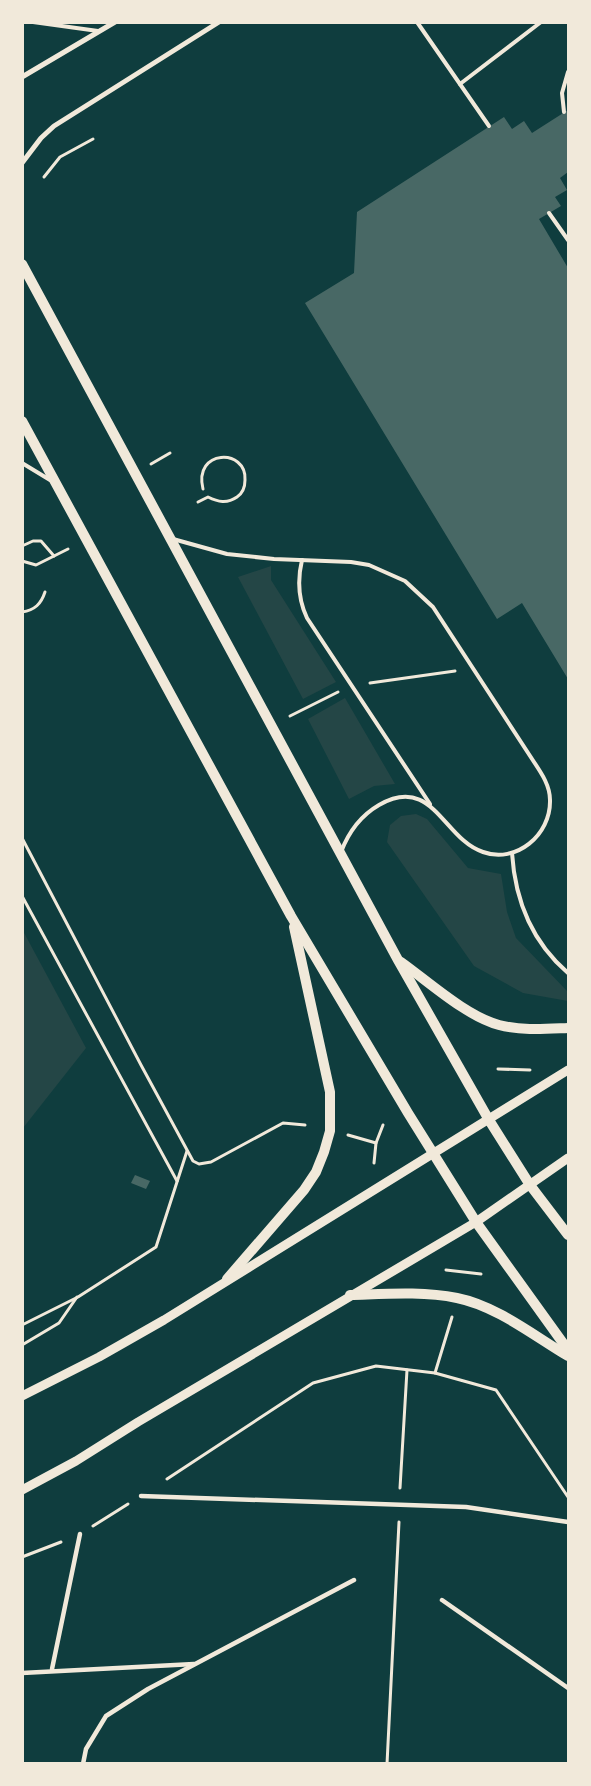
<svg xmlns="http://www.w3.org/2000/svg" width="591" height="1786" font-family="Mulish,sans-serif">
	<rect width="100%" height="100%" fill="#0f3d3e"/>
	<!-- green -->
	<g fill="#244646">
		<path d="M271,566V580L336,682L303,699L238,577Z"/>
		<path d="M345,698L395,784L374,786L349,799L308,719Z"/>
		<path d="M416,814L427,819L468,868L501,874L507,912L516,938L568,992V1001L523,993L474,966L387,842L390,825L401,816Z"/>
		<path d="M22,929L86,1048L23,1128H22Z"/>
	</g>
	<!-- building -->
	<g fill="#486865">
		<path d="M568,110V172L560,178L567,190L555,197L561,206L539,219L568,268V679L522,603L497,619L305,303L354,273L357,212L504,117L512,129L524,121L532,133Z"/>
		<path d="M135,1175L150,1181L146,1189L131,1183Z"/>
	</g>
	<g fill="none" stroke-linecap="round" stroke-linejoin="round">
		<!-- path -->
		<g stroke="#f1e9da" stroke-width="3">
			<path d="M44,177L60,157L93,139"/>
			<path d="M151,464L170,453"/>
			<path d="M198,502L208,497C218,502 227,504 237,497C243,493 245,487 245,480C247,448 193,449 203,489"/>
			<path d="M22,546L33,541H41L54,556"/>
			<path d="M22,561L36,565L68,549"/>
			<path d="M22,612C35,610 41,604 45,592"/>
			<path d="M370,683L455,671"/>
			<path d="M290,716L338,692"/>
			<path d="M22,838L141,1065L193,1161L199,1164L211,1162L283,1123L305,1125"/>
			<path d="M22,896L177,1181"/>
			<path d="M498,1069L530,1070"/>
			<path d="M348,1135L376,1143"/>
			<path d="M374,1163L376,1143L383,1125"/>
			<path d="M446,1270L481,1274"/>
			<path d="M22,1325L78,1297L156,1247L187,1151"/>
			<path d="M22,1345L59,1323L77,1297"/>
			<path d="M435,1373L452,1317"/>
			<path d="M167,1479L313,1383L376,1366L435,1373L496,1390L568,1497"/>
			<path d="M400,1488L407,1370"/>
			<path d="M93,1526L128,1504"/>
			<path d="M22,1557L61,1542"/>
			<path d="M387,1764L399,1522"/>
		</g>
		<!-- service -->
		<g stroke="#f1e9da" stroke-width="4">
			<path d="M33,22L98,31"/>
			<path d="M417,22L489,126"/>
			<path d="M460,84L541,22"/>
			<path d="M564,112L562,93L568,72"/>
			<path d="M549,213L568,240"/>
			<path d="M22,463L50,480"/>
			<path d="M173,539L227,554L274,559L351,562L369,565L405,581L433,607L534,762C542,774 550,786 550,800C551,835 516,864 483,852C443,839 433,774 379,805C360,816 349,831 341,852"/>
			<path d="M302,560C297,581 298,599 307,618L430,804"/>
			<path d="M512,853C515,900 532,942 568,973"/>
		</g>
		<!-- pedestrian -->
		<g stroke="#f1e9da" stroke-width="4.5">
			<path d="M141,1496L466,1507L568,1522"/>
			<path d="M442,1600L568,1688"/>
			<path d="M52,1669L80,1534"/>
			<path d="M22,1673L194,1664"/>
			<path d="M83,1764L86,1749L106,1716L148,1689L354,1580"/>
		</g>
		<!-- minor -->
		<g stroke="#f1e9da" stroke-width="5">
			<path d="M22,77L115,22"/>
			<path d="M22,163L41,138L54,126L219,22"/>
		</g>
		<!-- tertiary -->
		<g stroke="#f1e9da" stroke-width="9">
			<path d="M22,1396L99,1357L164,1320L568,1070"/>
			<path d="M22,1490L76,1461L138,1422L476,1222L568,1158"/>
		</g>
		<!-- secondary -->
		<g stroke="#f1e9da" stroke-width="10">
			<path d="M22,264L398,960L489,1120L530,1185L568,1235"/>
			<path d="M22,421L291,916L408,1113L476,1222L568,1350"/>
			<path d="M401,962C429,982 466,1016 499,1025C522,1031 545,1029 568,1028"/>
			<path d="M227,1279L304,1190L316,1172L324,1152L330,1131V1092L294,927"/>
			<path d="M350,1295C385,1294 422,1291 457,1298C497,1306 534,1336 568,1356"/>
		</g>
	</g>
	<!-- border -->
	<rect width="591" height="1786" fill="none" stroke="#f1e9da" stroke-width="48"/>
</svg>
